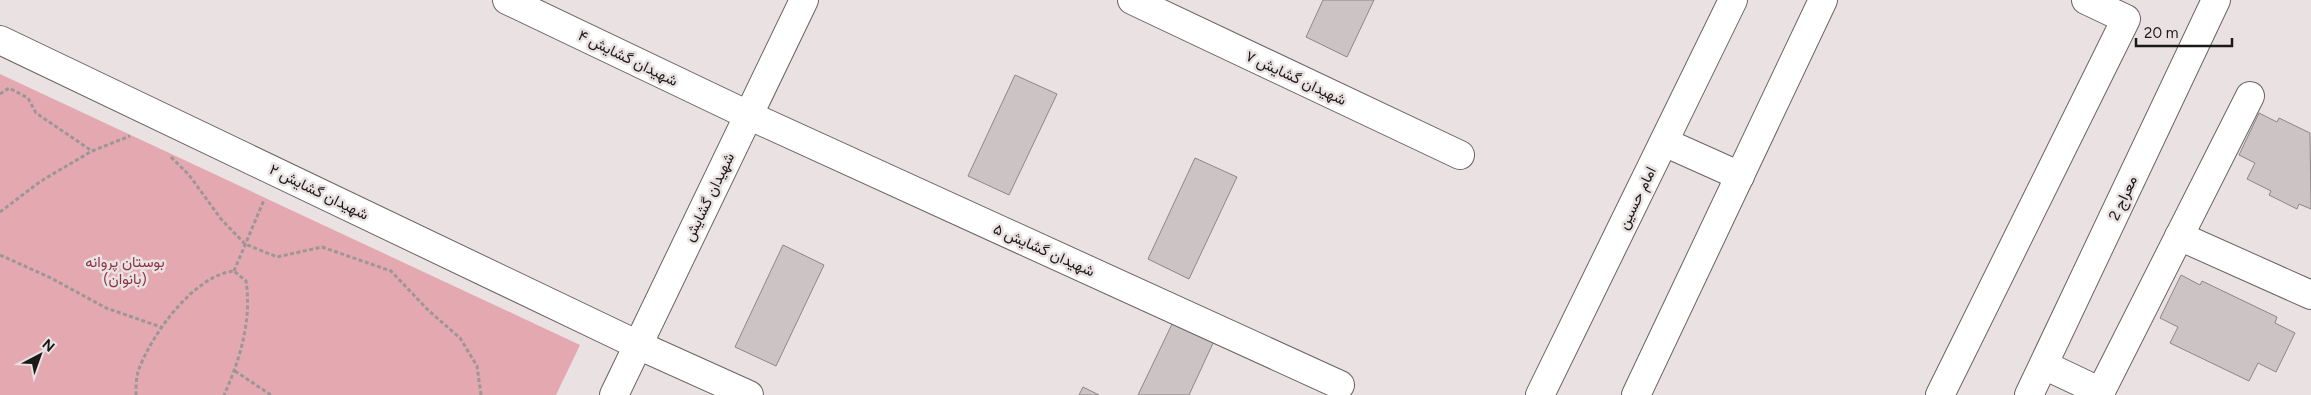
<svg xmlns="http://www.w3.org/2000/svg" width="2311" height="395" font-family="Figtree,Vazirmatn,sans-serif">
	<rect width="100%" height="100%" fill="#eae1e2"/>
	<!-- green -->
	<path fill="#e4a9b0" d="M0,74L580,345L556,395H0Z"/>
	<!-- building -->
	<g fill="#ccc3c4" stroke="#8f8687">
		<path d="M1323,0H1374L1347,57L1306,37Z"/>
		<path d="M1015,75L1057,94L1009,195L968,176Z"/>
		<path d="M2259,113L2277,122L2279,118L2310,133L2311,209L2299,204L2297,209L2269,195L2271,191L2247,179L2255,163L2239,155Z"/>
		<path d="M1195,158L1237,177L1189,279L1148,259Z"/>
		<path d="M783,245L824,265L776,366L735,347Z"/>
		<path d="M2181,275L2200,285L2202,281L2277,317L2275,323L2295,333L2276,372L2258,363L2249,381L2170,343L2178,327L2160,318Z"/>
		<path d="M1173,322L1214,341L1189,395H1138Z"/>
		<path d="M1083,387L1099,395H1079Z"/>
	</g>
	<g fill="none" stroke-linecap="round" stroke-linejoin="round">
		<defs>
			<g id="street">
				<path d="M507,0L748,115L1340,385"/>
				<path d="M1132,0L1460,155"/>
				<path d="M0,40L638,345L749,395"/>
				<path d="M1664,142L1740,176"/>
				<path d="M2179,236L2311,295"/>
				<path d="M2044,365L2101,392"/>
				<path d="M1636,395L1823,0"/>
				<path d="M1940,395L2126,19L2086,0"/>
				<path d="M2029,395L2216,0"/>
				<path d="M2099,395L2250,96"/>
			</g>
			<g id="secondary">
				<path d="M614,395L804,0"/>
				<path d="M1540,395L1733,0"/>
			</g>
		</defs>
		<!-- street casing -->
		<use href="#street" stroke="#6b6364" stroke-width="30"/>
		<!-- secondary casing -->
		<use href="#secondary" stroke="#6b6364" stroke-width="30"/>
		<!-- path -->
		<g stroke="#9d9697" stroke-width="3" stroke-dasharray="4 2.5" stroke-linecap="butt">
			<path d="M0,94L9,88L28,98L36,113L92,151"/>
			<path d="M171,157L189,175L221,219L245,244L277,257L322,247L391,271L428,310L460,338L477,366L481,395"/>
			<path d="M0,212L41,181L92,151L130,136"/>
			<path d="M0,255L51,278L106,308L161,327"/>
			<path d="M234,271L264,200"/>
			<path d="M235,371L271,395"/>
			<path d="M136,395C136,388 136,379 138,372C150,336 194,275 234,271L246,281C252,320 240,360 224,395"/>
		</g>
		<!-- street -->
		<use href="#street" stroke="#fff" stroke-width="28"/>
		<!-- secondary -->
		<use href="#secondary" stroke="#fff" stroke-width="28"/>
	</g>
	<g text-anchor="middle" stroke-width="5" stroke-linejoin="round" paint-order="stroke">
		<!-- street labels -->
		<g font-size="15" fill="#1c1919" stroke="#eae1e2">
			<text transform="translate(628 58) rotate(26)" y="5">شهیدان گشایش ۴</text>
			<text transform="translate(1296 78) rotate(25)" y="5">شهیدان گشایش ۷</text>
			<text transform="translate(319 192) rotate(26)" y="5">شهیدان گشایش ۲</text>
			<text transform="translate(709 197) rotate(-64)" y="5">شهیدان گشایش</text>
			<text transform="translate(1637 198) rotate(-64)" y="5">امام حسین</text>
			<text transform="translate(2123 198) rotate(-65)" y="5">معراج 2</text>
			<text transform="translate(1044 250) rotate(24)" y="5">شهیدان گشایش ۵</text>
		</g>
		<!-- park labels -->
		<g font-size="15" fill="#8b3445" stroke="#eae1e2">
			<text x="125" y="267">بوستان پروانه<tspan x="125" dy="17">(بانوان)</tspan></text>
		</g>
	</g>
	<!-- north arrow -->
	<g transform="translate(40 355) rotate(41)" stroke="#eae1e2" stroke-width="4" paint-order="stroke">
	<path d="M0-4L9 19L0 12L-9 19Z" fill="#1c1919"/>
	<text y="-8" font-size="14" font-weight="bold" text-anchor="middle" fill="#1c1919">N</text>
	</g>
	<!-- scale -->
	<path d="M2136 38v8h96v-8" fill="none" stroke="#1c1919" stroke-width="2.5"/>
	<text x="2144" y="38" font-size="15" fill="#1c1919" stroke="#eae1e2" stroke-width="4" paint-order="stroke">20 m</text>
</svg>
